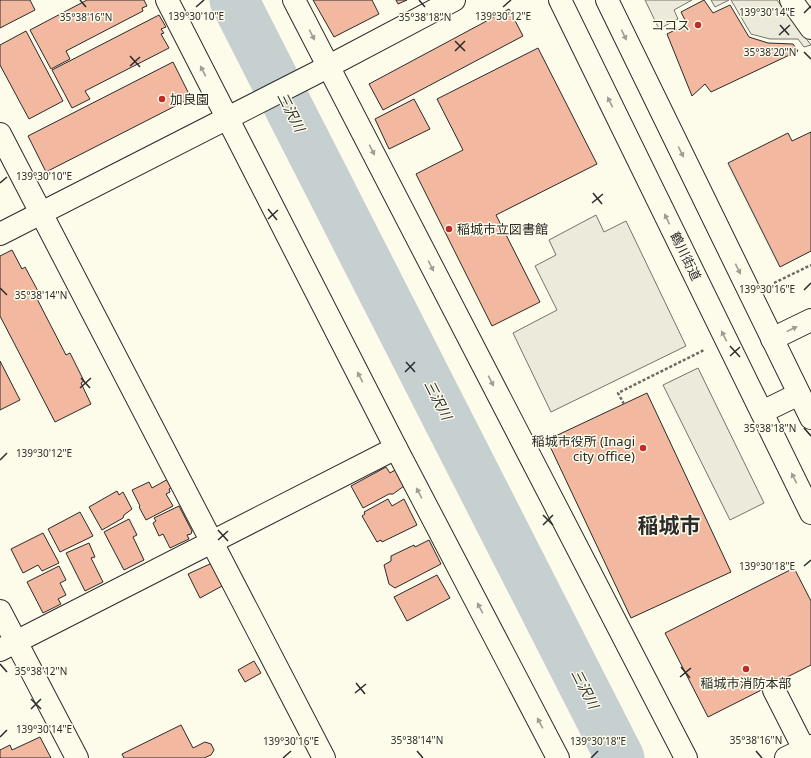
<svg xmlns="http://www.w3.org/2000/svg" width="811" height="758" font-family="'Noto Sans','Noto Sans JP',sans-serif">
	<rect width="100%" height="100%" fill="#fdfbea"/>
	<!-- parking -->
	<g fill="#eceadb" stroke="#74746e">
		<path d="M645,0H692L674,10L678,19L659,29Z"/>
		<path d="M711,0H729L715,7Z"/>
		<path d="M731,0H777L811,45L804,47L798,39H770L751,34Z"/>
		<path d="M596,215L604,232L626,221L686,346L551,412L513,333L557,310L535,266L556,255L549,240Z"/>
		<path d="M698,368L764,503L730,520L663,385Z"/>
	</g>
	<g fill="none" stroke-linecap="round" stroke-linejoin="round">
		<!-- river -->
		<path stroke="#c7d0d0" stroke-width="49" d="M234,0L620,758"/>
	</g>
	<!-- building -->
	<g fill="#f2b8a0" stroke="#2b2b2b">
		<path d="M0,0H30L35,10L0,28Z"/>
		<path d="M87,0H144L147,6L142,8L143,11L66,51L70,59L51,69L30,30Z"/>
		<path d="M313,0H372L379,14L334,37Z"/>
		<path d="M396,0H407L398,4Z"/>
		<path d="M704,0L713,13L730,5L749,37L768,43L793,44L798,51L711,92L705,84L692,96L667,34L687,24L681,12Z"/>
		<path d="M509,9L523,36L383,110L369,84Z"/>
		<path d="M159,15L166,27L161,29L164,33L161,34L169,48L85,91L90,99L72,108L52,70Z"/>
		<path d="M26,31L63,101L29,119L0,65V45Z"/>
		<path d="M538,48L597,164L496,215L540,302L492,326L416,174L463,150L437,99Z"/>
		<path d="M173,62L191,98L46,172L28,136Z"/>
		<path d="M414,99L430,129L389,149L375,119Z"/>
		<path d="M811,132V251L780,267L728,163L788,133L792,141Z"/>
		<path d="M12,250L22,269L25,267L38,291L34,293L66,355L70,353L84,381L81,383L91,404L55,422L0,316V256Z"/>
		<path d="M0,361L20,400L0,410Z"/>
		<path d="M647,393L731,572L631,618L547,440Z"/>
		<path d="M386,467L390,473L395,470L404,486L393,494H389L363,508L351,486Z"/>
		<path d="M170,478L174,486L169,489L170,492L166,494L173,506L146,520L139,507L140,506L132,490L149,482L152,488Z"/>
		<path d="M117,491L119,495L123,492L132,509L124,515L123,518L102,530L89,507Z"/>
		<path d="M388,499L392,506L404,499L417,525L382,542L381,540L377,542L362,516L365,514L364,512Z"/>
		<path d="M179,506L192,531L191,534L187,535L189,539L170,548L163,534L159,536L153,523L156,521L154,518Z"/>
		<path d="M80,512L93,536L60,552L48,529Z"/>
		<path d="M129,519L137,535L133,537L144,560L124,570L104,532Z"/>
		<path d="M43,533L59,563L42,571L38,565L23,573L11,549Z"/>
		<path d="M429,540L441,564L395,588L389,584L384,565L391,561V556L414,545L415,547Z"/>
		<path d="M89,543L95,557L91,558L103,582L85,591L66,553Z"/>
		<path d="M212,563L224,585L200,598L188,574Z"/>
		<path d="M59,566L66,580L60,583L66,595L58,599L61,604L43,613L27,582Z"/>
		<path d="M794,568L811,601V665L708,717L665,633Z"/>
		<path d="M437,575L450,598L407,621L394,597Z"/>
		<path d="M254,661L261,673L245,682L238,670Z"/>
		<path d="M181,725L193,748L205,742L211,744L214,750L211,755L204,758H124L122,754Z"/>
		<path d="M40,737L51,758H0V750L10,745L12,750Z"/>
	</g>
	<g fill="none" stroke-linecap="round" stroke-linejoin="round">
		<defs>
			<g id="minor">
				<path d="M167,0L396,448L558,758"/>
				<path d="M294,0L686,758"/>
				<path d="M791,0L811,28"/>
				<path d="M0,134L324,758"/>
				<path d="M0,234L314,74L454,0"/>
				<path d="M772,339L811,320"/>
				<path d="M0,611L77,758"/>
				<path d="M0,650L396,448"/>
				<path d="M774,690L804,749"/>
				<path d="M786,758L811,746"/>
			</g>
			<g id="major">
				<path d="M560,0L811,513"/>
				<path d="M607,0L811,418"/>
				<path d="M762,412L799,394"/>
			</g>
		</defs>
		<!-- minor casing -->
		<use href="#minor" stroke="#2b2b2b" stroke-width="24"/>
		<!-- major casing -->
		<use href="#major" stroke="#2b2b2b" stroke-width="24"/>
		<!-- path -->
		<g stroke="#6a6964" stroke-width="2.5" stroke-dasharray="3 2" stroke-linecap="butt">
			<path d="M774,283L811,265"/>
			<path d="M624,404L618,393L704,350"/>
		</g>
		<!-- minor -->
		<use href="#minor" stroke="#fdfbea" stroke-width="22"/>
		<!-- major -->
		<use href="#major" stroke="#fdfbea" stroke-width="22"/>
	</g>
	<!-- one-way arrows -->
	<defs><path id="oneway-solid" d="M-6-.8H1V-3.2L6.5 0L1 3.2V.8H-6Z"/></defs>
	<g fill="#9e9d94">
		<use href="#oneway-solid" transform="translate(312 35) rotate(63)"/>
		<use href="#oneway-solid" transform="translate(624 35) rotate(64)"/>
		<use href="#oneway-solid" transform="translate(203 71) rotate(-117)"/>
		<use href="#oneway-solid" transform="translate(610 102) rotate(-116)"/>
		<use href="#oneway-solid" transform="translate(372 150) rotate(63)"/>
		<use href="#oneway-solid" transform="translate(681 152) rotate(64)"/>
		<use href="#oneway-solid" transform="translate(667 219) rotate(-116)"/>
		<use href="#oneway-solid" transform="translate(431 266) rotate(63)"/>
		<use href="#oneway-solid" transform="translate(738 269) rotate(64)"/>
		<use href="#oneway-solid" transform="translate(792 329) rotate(-26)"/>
		<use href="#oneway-solid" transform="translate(724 336) rotate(-116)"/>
		<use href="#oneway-solid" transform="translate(360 377) rotate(-117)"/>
		<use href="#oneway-solid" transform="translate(491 381) rotate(63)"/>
		<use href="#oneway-solid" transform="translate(794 478) rotate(-116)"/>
		<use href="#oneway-solid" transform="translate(419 493) rotate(-118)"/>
		<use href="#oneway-solid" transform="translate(480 608) rotate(-118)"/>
		<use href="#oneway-solid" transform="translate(540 723) rotate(-118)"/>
	</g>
	<!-- ticks -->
	<path fill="none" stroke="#2b2b2b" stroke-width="1.5" d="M80,0L86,7M419,0L425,7M196,7L204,0M503,7L511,0M804,13L811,6M780,25L789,35M779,35L790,25M455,41L465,51M455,51L465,41M804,52L811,59M130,56L140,67M130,66L140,57M0,183L7,177M593,193L602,204M592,203L603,194M268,209L277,220M268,219L278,210M0,288L7,295M804,290L811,283M730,346L740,357M730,356L740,347M406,362L415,372M405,372L415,362M81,378L90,388M80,388L91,378M804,428L811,436M0,460L7,453M543,515L553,525M543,525L553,515M218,530L228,541M218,540L228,531M804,566L811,560M0,664L7,672M681,667L690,678M680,677L691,668M356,683L365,694M355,693L366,684M31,699L41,709M31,709L41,699M0,737L7,730M417,751L423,758M756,751L762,758M283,758L291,751M591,758L598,751"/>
	<!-- markers -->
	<g fill="#c62828" stroke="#fdfbea" stroke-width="1.5">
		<circle cx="698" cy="25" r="4"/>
		<circle cx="162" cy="99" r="4"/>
		<circle cx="449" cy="229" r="4"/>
		<circle cx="643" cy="448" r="4"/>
		<circle cx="746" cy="669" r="4"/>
	</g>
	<g text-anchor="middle" stroke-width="3" stroke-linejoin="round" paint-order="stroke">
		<!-- poi labels -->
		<g font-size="13" fill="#2b2b2b" stroke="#fdfbea" text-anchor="end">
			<text x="690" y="30">ココス</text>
			<text x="170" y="104" text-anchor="start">加良園</text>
			<text x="457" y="234" text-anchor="start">稲城市立図書館</text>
			<text x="635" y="446">稲城市役所 (Inagi<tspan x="635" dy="15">city office)</tspan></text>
			<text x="746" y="688" text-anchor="middle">稲城市消防本部</text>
		</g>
		<!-- street labels -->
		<g font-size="13" fill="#2b2b2b" stroke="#fdfbea">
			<text transform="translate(686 256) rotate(64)" y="5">鶴川街道</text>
		</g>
		<!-- water labels -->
		<g font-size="14" font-style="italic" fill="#2b2b2b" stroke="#fdfbea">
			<text transform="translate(291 112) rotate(63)" y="5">三沢川</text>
			<text transform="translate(438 400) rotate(63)" y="5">三沢川</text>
			<text transform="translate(585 689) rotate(63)" y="5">三沢川</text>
		</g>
		<!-- town labels -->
		<g font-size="21" font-weight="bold" fill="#2b2b2b" stroke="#fdfbea">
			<text x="669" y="533">稲城市</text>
		</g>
	</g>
	<g font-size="10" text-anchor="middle" fill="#2b2b2b" stroke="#fdfbea" stroke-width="3" stroke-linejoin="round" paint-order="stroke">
		<text x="767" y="16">139°30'14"E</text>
		<text x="196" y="20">139°30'10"E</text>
		<text x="503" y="20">139°30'12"E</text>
		<text x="86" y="21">35°38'16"N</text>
		<text x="425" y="21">35°38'18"N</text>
		<text x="770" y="56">35°38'20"N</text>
		<text x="44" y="180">139°30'10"E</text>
		<text x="767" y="293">139°30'16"E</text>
		<text x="41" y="299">35°38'14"N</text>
		<text x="770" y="432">35°38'18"N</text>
		<text x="44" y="457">139°30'12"E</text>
		<text x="767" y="570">139°30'18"E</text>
		<text x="41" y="675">35°38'12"N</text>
		<text x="44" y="733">139°30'14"E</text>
		<text x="417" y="744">35°38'14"N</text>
		<text x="756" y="744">35°38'16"N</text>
		<text x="291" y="745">139°30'16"E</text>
		<text x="598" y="745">139°30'18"E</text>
	</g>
</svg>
